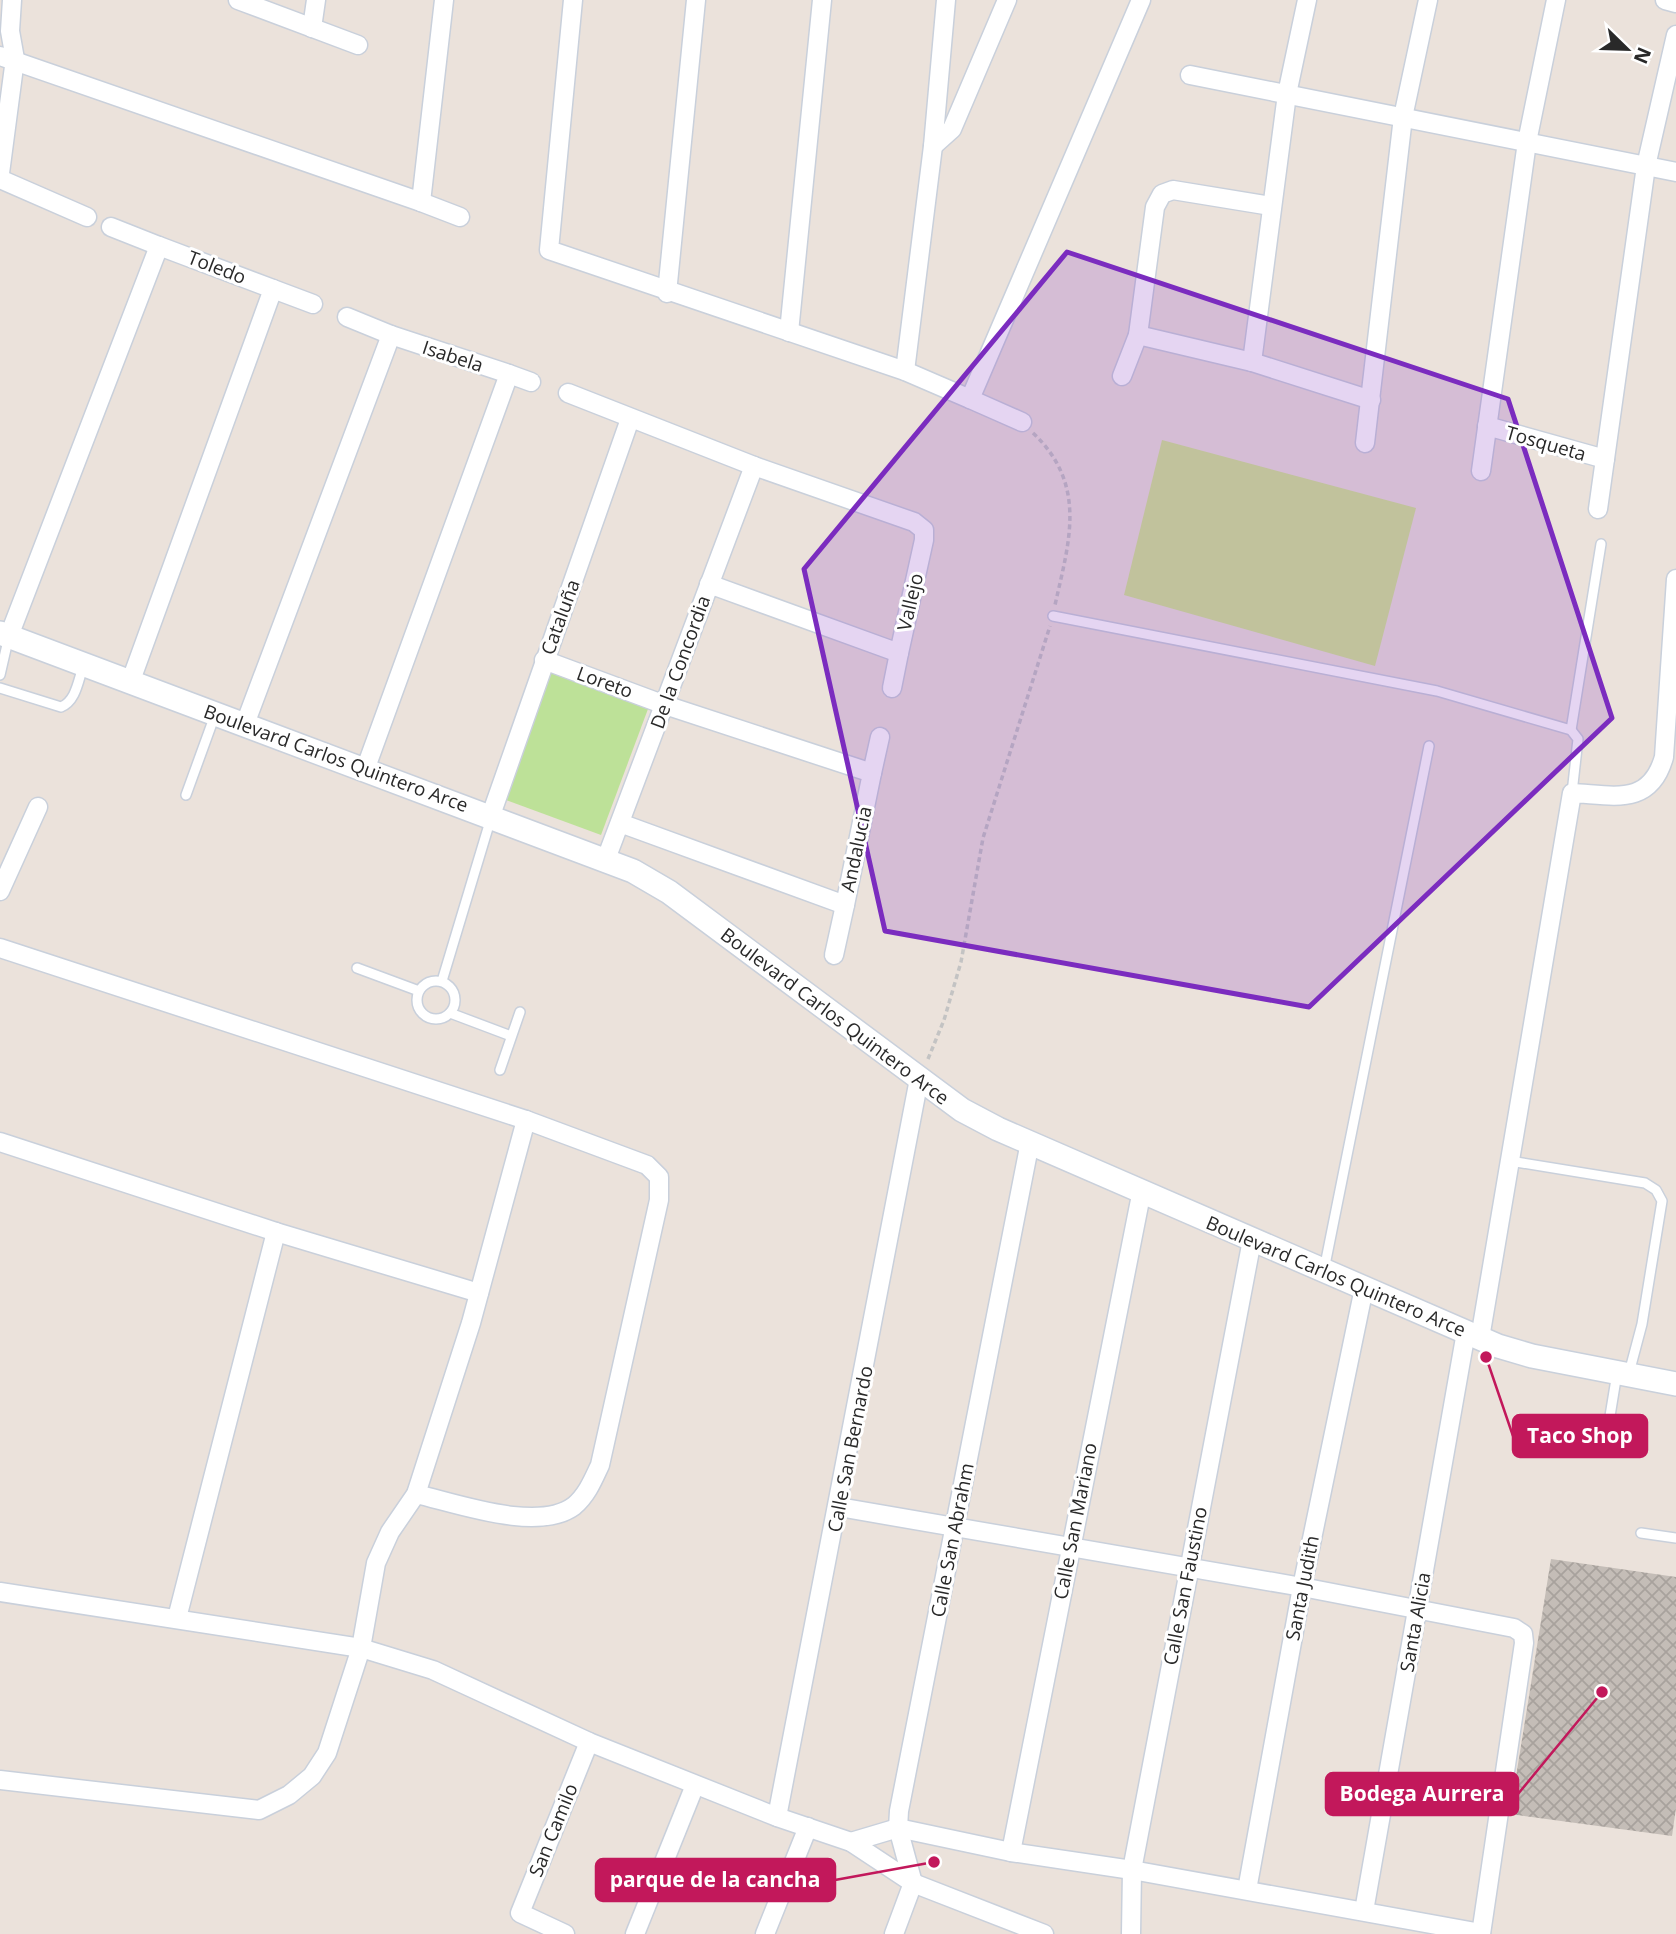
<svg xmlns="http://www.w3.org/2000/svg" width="1676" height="1934" font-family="'Open Sans',sans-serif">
	<defs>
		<pattern id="building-cross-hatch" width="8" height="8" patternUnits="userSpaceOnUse" patternTransform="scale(1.75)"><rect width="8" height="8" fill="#c4bdb7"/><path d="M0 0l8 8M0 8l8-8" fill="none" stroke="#a8a29d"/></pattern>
	</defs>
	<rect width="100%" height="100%" fill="#ebe2db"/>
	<!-- grass -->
	<path fill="#bde198" d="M547,671L648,709L601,835L503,799Z"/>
	<!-- pitch -->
	<path fill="#d2e894" d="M1162,440L1416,508L1375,666L1124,595Z"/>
	<!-- building -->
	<path fill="url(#building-cross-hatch)" d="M1551,1559L1676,1577V1808L1672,1836L1510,1814Z"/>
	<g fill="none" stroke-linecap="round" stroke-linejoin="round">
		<defs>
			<g id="service">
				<path d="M1053,616L1437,691L1571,730L1578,739L1572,793"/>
				<path d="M0,675L9,636"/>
				<path d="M0,688L61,707C76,701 78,681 83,667"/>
				<path d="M1571,730L1601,544"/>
				<path d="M186,795L215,715"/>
				<path d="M357,968L419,991"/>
				<circle cx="436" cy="1000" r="19"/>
				<path d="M442,981L491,818"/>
				<path d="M450,1013L511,1036"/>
				<path d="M500,1070L520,1012"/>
				<path d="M1510,1161L1645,1183L1656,1190L1662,1201L1642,1324L1629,1373"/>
				<path d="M1324,1270L1429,746"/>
				<path d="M1610,1416L1617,1373"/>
				<path d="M1641,1533L1676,1538"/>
			</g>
			<g id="minor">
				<path d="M238,0L358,45"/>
				<path d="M573,0L549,250L905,371L970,399L1141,0"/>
				<path d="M1665,0L1676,3"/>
				<path d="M312,28L316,0"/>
				<path d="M0,56L421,202L444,0"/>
				<path d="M1190,75L1676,172"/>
				<path d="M933,146L952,129L1007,0"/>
				<path d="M0,173L15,59L10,31L12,0"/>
				<path d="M0,179L87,217"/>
				<path d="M421,202L460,217"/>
				<path d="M111,227L159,246"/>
				<path d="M273,289L313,304"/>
				<path d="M667,293L696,0"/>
				<path d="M347,317L391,335"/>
				<path d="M789,332L822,0"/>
				<path d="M1138,335L1252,362L1371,400"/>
				<path d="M1252,362L1287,94L1307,0"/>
				<path d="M905,371L933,146L946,0"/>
				<path d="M509,374L531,382"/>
				<path d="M1122,376L1138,335L1155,207L1162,194L1173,190L1271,206"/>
				<path d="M568,393L754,466L914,522L924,530V540L899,653L709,584"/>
				<path d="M970,399L1022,422"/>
				<path d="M1487,426L1605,459"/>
				<path d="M1365,443L1403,117L1428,0"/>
				<path d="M1481,471L1527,142L1556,0"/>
				<path d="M1598,509L1646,166L1676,35"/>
				<path d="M9,636L159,246L273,289L130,683"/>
				<path d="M544,660L665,705L872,773L845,905L620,823"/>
				<path d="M892,688L899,653"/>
				<path d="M245,724L391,335L509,374L365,770"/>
				<path d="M872,773L880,737"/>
				<path d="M491,815L630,419"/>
				<path d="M606,859L754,466"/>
				<path d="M0,891L38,807"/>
				<path d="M0,948L526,1120L647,1165L659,1177V1200L600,1465C593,1480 587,1495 574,1506C538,1533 456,1503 416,1494"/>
				<path d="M834,955L845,905"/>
				<path d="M0,1142L276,1232L479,1293"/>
				<path d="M1480,1338L1572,793C1613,795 1650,807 1664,757L1676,579"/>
				<path d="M839,1507L1302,1587L1514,1628L1523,1634L1524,1643L1481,1934"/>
				<path d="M0,1592L361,1648L433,1670L589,1742L777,1817L851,1842L913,1883L1044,1934"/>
				<path d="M177,1618L276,1232"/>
				<path d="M0,1780L259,1810L289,1795L312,1776L327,1753L361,1648L376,1563L390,1532L416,1494L471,1323L526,1120"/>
				<path d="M777,1817L919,1079"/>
				<path d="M851,1842L898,1828L1011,1852L1132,1870L1481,1933"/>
				<path d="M1011,1852L1142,1190"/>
				<path d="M1247,1890L1302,1587L1364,1288"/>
				<path d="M1364,1911L1466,1332"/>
				<path d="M565,1934L520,1913L589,1742"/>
				<path d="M635,1934L695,1785"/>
				<path d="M765,1934L808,1827"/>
				<path d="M894,1934L913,1883L898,1828L899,1811L1030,1142"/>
				<path d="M1131,1934L1132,1870L1252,1240"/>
			</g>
			<path id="tertiary" d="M0,633L633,871L669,892L962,1110L998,1129L1498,1346L1532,1356L1676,1384"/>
		</defs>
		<!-- service casing -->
		<use href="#service" stroke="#c9d0db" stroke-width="12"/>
		<!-- minor casing -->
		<use href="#minor" stroke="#c9d0db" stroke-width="21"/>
		<!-- tertiary casing -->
		<use href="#tertiary" stroke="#c9d0db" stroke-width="26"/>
		<!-- path -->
		<g stroke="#c3c3c3" stroke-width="3.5" stroke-dasharray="5 3.5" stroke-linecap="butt">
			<path d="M1033,433C1088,485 1069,542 1055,605"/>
			<path d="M928,1059L944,1020L961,962L983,838L1050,626"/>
		</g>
		<!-- service -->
		<use href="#service" stroke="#fff" stroke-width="9"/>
		<!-- minor -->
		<use href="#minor" stroke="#fff" stroke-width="18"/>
		<!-- tertiary -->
		<use href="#tertiary" stroke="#fff" stroke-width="23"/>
	</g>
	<!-- marked area -->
	<path fill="#7b2cbf" fill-opacity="0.2" stroke="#7b2cbf" stroke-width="5" stroke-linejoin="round" d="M1067,252L1508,399L1612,718L1309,1007L885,931L804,569Z"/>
	<g text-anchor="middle" stroke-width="6" stroke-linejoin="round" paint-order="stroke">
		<!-- street labels -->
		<g font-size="19" fill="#292929" stroke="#fff">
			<text transform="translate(217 267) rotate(21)" y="7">Toledo</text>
			<text transform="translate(453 356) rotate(18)" y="7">Isabela</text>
			<text transform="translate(1546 443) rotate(16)" y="7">Tosqueta</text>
			<text transform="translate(910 602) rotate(-77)" y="7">Vallejo</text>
			<text transform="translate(560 617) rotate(-70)" y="7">Cataluña</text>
			<text transform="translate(680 662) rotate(-70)" y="7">De la Concordia</text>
			<text transform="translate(605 682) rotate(20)" y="7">Loreto</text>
			<text transform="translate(336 758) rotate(20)" y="7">Boulevard Carlos Quintero Arce</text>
			<text transform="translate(856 849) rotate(-78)" y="7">Andalucia</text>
			<text transform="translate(835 1016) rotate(37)" y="7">Boulevard Carlos Quintero Arce</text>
			<text transform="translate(1336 1276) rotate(23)" y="7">Boulevard Carlos Quintero Arce</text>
			<text transform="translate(850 1449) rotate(-79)" y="7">Calle San Bernardo</text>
			<text transform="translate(1075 1521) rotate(-79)" y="7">Calle San Mariano</text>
			<text transform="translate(952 1540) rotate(-79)" y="7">Calle San Abrahm</text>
			<text transform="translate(1185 1586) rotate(-79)" y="7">Calle San Faustino</text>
			<text transform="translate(1302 1588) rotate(-79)" y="7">Santa Judith</text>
			<text transform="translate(1415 1622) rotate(-80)" y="7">Santa Alicia</text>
			<text transform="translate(553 1830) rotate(-68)" y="7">San Camilo</text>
		</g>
	</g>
	<!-- callouts -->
	<path fill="none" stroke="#c2185b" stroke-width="2.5" d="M1486 1357L1513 1436M1602 1692L1518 1794M934 1862L835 1880"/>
	<g fill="#c2185b" stroke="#fff" stroke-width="2.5">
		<circle cx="1486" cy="1357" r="7"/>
		<circle cx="1602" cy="1692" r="7"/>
		<circle cx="934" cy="1862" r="7"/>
	</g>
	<g fill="#c2185b" stroke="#c2185b" stroke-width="2.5">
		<rect x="1513" y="1415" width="134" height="42" rx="7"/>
		<rect x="1326" y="1773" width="192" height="42" rx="7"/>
		<rect x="596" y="1859" width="239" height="42" rx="7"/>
	</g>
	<g font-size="21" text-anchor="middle" font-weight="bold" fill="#fff">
		<text x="1580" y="1443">Taco Shop</text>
		<text x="1422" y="1801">Bodega Aurrera</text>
		<text x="715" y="1887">parque de la cancha</text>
	</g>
	<!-- north arrow -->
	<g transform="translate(1627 49) rotate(113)" stroke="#ffffff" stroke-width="5" paint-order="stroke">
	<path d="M0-5L12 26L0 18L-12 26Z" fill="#292929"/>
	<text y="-10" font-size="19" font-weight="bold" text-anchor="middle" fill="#292929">N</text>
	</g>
</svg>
